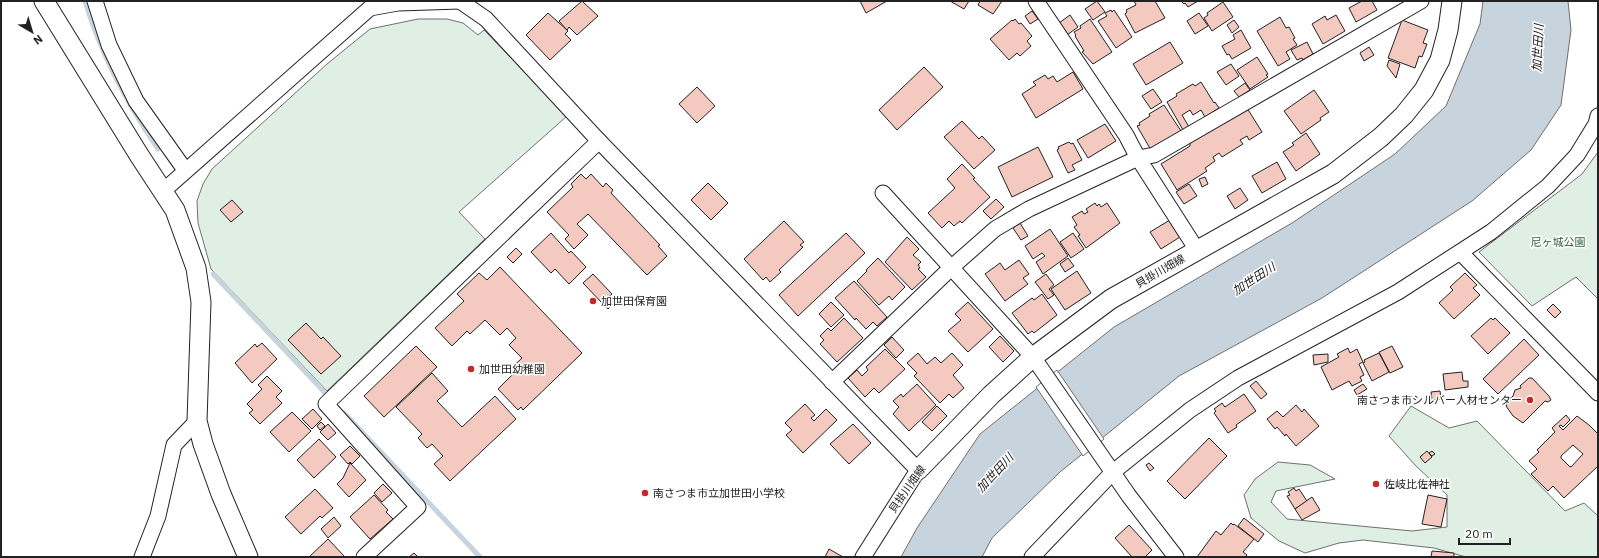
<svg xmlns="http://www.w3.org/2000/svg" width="1599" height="558" font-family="'IBM Plex Sans','Noto Sans JP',sans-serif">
	<rect width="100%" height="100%" fill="#fff"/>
	<!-- green -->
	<g fill="#e0efe3" stroke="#6f6f6f">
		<path d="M418,19H447L463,23L478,35L484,30L567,116L459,212L485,239L327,391L211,269L198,223L197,201L203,184L212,169L327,64L370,29Z"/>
		<path d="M1598,152V299L1576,277L1532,306L1479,252L1582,174Z"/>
		<path d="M1411,406L1449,428L1477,421L1565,511L1584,503L1598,516V557H1466L1434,548L1363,540L1339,543L1305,553L1279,541L1251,518L1244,495L1255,479L1278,462L1310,465L1335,479L1276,491L1271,502L1287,519L1412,531L1447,527V495L1416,466L1389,436Z"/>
	</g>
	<!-- water -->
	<path fill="#c7d3dd" stroke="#6f6f6f" d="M1483,1H1568L1571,30L1561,105L1531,150L1472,201L1322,298L1179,376L1060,472L992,538L982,557H901L917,528L980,434L1114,327L1292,223L1395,154L1446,106L1480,24Z"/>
	<!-- pier -->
	<path fill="#fff" stroke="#6f6f6f" d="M1057,370L1104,439L1083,456L1036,387Z"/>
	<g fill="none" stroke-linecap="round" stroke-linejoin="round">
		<!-- stream -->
		<g stroke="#c7d3dd" stroke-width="5">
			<path d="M85,1C101,55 126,102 158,149"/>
			<path d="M213,274L330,398"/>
			<path d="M344,413L480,557"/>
		</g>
	</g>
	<!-- building -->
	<g fill="#f3c9c0" stroke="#222" fill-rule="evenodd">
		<path d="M582,1L598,16L577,35L569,27L567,30L559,21Z"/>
		<path d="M860,1H887L866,13Z"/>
		<path d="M950,1H969L964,9Z"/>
		<path d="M980,1H1002L993,14L978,5Z"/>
		<path d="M1097,1L1105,12L1093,20L1085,9Z"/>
		<path d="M1134,1H1155L1165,18L1135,33L1125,14L1127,12L1126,10L1136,5Z"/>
		<path d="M1181,1H1198L1188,7L1185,3L1184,4Z"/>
		<path d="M1362,1H1372L1377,10L1356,22L1349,8Z"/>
		<path d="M1223,2L1233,17L1212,31L1204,18L1208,15L1207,13Z"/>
		<path d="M1111,10L1112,12L1114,10L1132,37L1116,48L1098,21L1107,16L1105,13Z"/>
		<path d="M1032,11L1038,19L1030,24L1025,16Z"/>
		<path d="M548,13L568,31L565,34L571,40L550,60L526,35Z"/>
		<path d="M1199,13L1208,26L1195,34L1187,21Z"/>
		<path d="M1070,15L1078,27L1067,35L1059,23Z"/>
		<path d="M1336,15L1345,31L1323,44L1312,24L1325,16L1327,20Z"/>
		<path d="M1280,17L1286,28L1289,27L1295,38L1293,39L1297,45L1286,52L1290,59L1278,66L1257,31Z"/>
		<path d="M1015,19L1019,24L1021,23L1032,36L1027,41L1031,46L1020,56L1017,53L1009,60L990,39L1012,20L1013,21Z"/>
		<path d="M1090,19L1112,52L1093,64L1082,52L1084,51L1075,36L1076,35L1074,32L1081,28L1080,26Z"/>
		<path d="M1234,20L1239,27L1232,33L1227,25Z"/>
		<path d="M1402,20L1428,30L1423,43L1427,44L1422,57L1419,56L1415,68L1388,58Z"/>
		<path d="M1241,30L1251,48L1232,59L1229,54L1227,55L1222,46L1235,39L1233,35Z"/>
		<path d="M1170,42L1183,63L1146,85L1133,64Z"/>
		<path d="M1307,42L1313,54L1303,60L1302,58L1297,60L1291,50Z"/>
		<path d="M1369,47L1374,55L1364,61L1360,53Z"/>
		<path d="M1257,57L1268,74L1266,75L1268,77L1250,89L1237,70Z"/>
		<path d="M1389,60L1400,64L1396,78L1387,66Z"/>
		<path d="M1231,64L1239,76L1226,85L1217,72Z"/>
		<path d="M924,67L943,87L897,130L879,110Z"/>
		<path d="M1073,72L1083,89L1036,118L1022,94L1036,85L1033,82L1045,75L1048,79L1053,76L1057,82Z"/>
		<path d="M1201,82L1214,103L1215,102L1219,108L1205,117L1201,110L1193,115L1190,110L1182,115L1189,127L1183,130L1167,102L1177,96L1176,94L1193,84L1195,86Z"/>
		<path d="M1245,83L1250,90L1239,97L1234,91Z"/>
		<path d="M697,87L715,106L697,123L679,104Z"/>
		<path d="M1153,89L1162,102L1151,109L1142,96Z"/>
		<path d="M1314,90L1329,112L1320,118L1321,120L1301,134L1284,111Z"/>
		<path d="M1164,105L1181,131L1151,150L1137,126L1140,125L1139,123L1150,116L1149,114Z"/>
		<path d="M1247,108L1262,132L1249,140L1247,136L1240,140L1243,144L1222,157L1219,153L1213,157L1215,161L1205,168L1207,171L1177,190L1161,164L1190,146V143Z"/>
		<path d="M962,121L979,139L982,136L995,150L974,169L944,137Z"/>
		<path d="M1105,124L1116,141L1088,158L1077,140Z"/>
		<path d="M1306,133L1320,154L1296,171L1283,152L1294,145L1292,143Z"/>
		<path d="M1069,142L1071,144L1073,143L1082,160L1072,165L1075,170L1068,173L1057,150L1059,149L1058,147Z"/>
		<path d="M1038,147L1053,177L1012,197L998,167Z"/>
		<path d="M1277,162L1286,179L1262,193L1252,176Z"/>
		<path d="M962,164L975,178L973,179L990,197L962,223L960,221L954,226L949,221L942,228L928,213L955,188L947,179Z"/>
		<path d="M581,174L586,179L591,174L603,187L606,183L613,190L611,193L660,245L658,246L667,256L647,275L588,214L577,224L588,235L574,249L565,239L569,235L547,212L573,187L571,184Z"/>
		<path d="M1205,177L1208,184L1202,187L1199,179Z"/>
		<path d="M708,183L728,203L711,220L691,200Z"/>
		<path d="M1189,184L1197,196L1184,204L1176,192Z"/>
		<path d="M1240,188L1248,200L1235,209L1227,196Z"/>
		<path d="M996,199L1004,207L991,219L983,211Z"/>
		<path d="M232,200L243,212L231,222L220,210Z"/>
		<path d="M1095,203L1097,206L1099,204L1101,207L1107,203L1120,223L1086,248L1078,236L1080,235L1074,227L1077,225L1072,217L1082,211L1084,214L1088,212L1086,209Z"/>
		<path d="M1170,220L1180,237L1161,249L1150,232Z"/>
		<path d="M784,221L804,242L800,245L803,247L779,270L781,272L770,282L766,277L763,280L744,259Z"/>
		<path d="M1020,223L1028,236L1021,240L1013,228Z"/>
		<path d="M1050,229L1068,256L1043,274L1036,262L1045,256L1042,253L1033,259L1025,246Z"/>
		<path d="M551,233L569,253L571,251L586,267L569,284L555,269L551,273L531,252Z"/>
		<path d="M846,233L865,253L798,316L779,295Z"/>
		<path d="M1073,233L1084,249L1071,258L1060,242Z"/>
		<path d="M907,237L919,249L913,255L921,262L918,265L920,268L918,269L926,277L912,290L885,262Z"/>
		<path d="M516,248L522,254L513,263L507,257Z"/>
		<path d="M878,258L905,287L892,300L889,296L879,305L857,281L867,271L866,270Z"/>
		<path d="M1068,258L1074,266L1065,272L1060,264Z"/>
		<path d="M1019,260L1029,274L1023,278L1028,284L1005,301L985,274L1000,263L1005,270Z"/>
		<path d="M500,267L582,353L523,410L521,407L518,410L498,389L512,375L508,371L522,358L509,345L516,338L507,328L500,335L485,320L470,334L467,331L452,346L435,328L464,301L457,294L479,273L487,280Z"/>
		<path d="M1077,271L1091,293L1065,310L1051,289Z"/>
		<path d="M1465,273L1477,285L1473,288L1480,295L1454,319L1439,303L1453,290L1450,287Z"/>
		<path d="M593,274L612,294L602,303L583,283Z"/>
		<path d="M1046,274L1054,285L1049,289L1054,295L1048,299L1035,282Z"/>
		<path d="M854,281L887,317L877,326L873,322L866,329L856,318L855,320L835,298Z"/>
		<path d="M1042,294L1057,315L1034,333L1032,331L1028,334L1012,313L1032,298L1034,300Z"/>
		<path d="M611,296L616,301L608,309L603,303Z"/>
		<path d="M831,302L844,315L831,327L819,314Z"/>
		<path d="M968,302L993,329L968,352L948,331L961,320L955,314Z"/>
		<path d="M1553,304L1561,312L1555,318L1547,310Z"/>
		<path d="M844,318L863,338L837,362L820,344L824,340L820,336L828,328L831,331Z"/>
		<path d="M1491,318L1493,320L1495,318L1510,333L1488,354L1471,336Z"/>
		<path d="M306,323L321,339L323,337L341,356L321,374L288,340Z"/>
		<path d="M1000,336L1014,351L1003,362L989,347Z"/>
		<path d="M892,337L904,350L896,358L884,345Z"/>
		<path d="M1524,339L1539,355L1498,394L1483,379Z"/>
		<path d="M262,343L277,359L252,383L235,363L255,344L257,347Z"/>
		<path d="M416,346L437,367L384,417L364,396Z"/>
		<path d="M1392,346L1403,367L1390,373L1379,352Z"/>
		<path d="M1348,348L1350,353L1357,349L1363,362L1359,364L1364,375L1360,377L1362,381L1352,386L1349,381L1332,390L1321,367L1339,357L1337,354Z"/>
		<path d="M885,349L905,369L879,393L874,388L865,397L848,378L857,370L862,376L868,370L866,367Z"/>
		<path d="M918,353L927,364L935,357L941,363L952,353L963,365L953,375L964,388L953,398L949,394L940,403L914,376L917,373L907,363Z"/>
		<path d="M1379,353L1389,372L1372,381L1363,363L1365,362L1364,360Z"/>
		<path d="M1328,354V362L1314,365L1313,355Z"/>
		<path d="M1462,372L1463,381H1468V387L1445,390L1443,374Z"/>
		<path d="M432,373L448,391L437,401L462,427L495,396L516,419L450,481L434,464L443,456L432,444L427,448L418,438L422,434L396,407Z"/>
		<path d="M267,376L282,391L276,397L282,403L260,424L249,413L253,410L247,404L262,389L258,385Z"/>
		<path d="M1529,378H1532L1549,396L1551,400L1548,402L1545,401L1523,423L1513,416L1506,406L1507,405L1506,403L1513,396L1515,390L1521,388L1520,386Z"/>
		<path d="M1256,381L1267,394L1261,399L1250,386Z"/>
		<path d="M917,384L936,405L909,431L893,414L899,407L893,401L901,394L903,397Z"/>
		<path d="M1363,384L1367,389L1357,395L1354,390Z"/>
		<path d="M1440,391L1441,399L1432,400L1431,392Z"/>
		<path d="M1244,394L1256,411L1236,425L1237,427L1228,433L1214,413L1216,411L1214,409L1222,403L1225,407Z"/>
		<path d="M805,404L815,415L811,418L814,421L826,409L837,420L803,453L786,435L792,430L785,423Z"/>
		<path d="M1296,405L1302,412L1304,409L1319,426L1296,446L1286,434L1285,436L1277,427L1275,429L1267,419L1277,411L1283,417Z"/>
		<path d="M937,406L947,416L932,431L922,422Z"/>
		<path d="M313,409L322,419L312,429L302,419Z"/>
		<path d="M292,412L311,431L289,452L270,432Z"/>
		<path d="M1566,415L1570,420L1563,427L1561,425L1559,426L1563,430L1577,416L1589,425L1598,434V466L1564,498L1553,486L1548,491L1531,474L1537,469L1529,461L1539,452L1537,450L1555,432L1552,428ZM1573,445L1583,454L1571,467L1569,466L1561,458V456Z"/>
		<path d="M321,422L325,426L320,430L317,426Z"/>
		<path d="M328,424L336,433L328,440L320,432Z"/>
		<path d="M853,424L871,443L849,464L830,444Z"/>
		<path d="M1209,438L1227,456L1185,499L1167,481Z"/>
		<path d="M319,439L336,457L314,478L297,460Z"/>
		<path d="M350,446L360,456L352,464L350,462L348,464L340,455Z"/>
		<path d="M1427,451L1432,457L1425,463L1420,457Z"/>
		<path d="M1432,451L1435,454L1432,456L1429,453Z"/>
		<path d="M350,463L366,480L349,497L337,484L343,478Z"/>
		<path d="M1149,463L1154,468L1150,471L1146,465Z"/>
		<path d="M383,484L392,493L382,502L374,493Z"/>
		<path d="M1294,488L1296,491L1299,489L1307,501L1295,509L1287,496L1290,495L1288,492Z"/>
		<path d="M315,489L333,508L322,518L320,516L301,534L285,517Z"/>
		<path d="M374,495L388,510L386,512L393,519L370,539L350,517Z"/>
		<path d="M1428,495L1447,499L1441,527L1422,524Z"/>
		<path d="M1312,497L1320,510L1302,520L1295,509Z"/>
		<path d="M334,517L341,526L328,538L321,529Z"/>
		<path d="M1244,518L1264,534L1258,542L1238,526Z"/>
		<path d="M1231,523L1233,525L1234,524L1254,539L1243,552L1247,555L1245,557H1197L1216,531L1221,535Z"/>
		<path d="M1129,525L1152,550L1145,557H1132L1115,538Z"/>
		<path d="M328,539L345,557H309Z"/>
		<path d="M829,549L843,557H825Z"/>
		<path d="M1432,551L1454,553V557H1431Z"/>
		<path d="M414,553L418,557H409Z"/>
	</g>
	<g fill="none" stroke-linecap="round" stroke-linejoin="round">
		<defs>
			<g id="minor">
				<path d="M95,1L109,45L136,101L185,170"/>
				<path d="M460,1L486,19L599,141L918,470L863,557"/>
				<path d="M1036,1L1126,135L1138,158L1197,250"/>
				<path d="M162,192L370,8L398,3L460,1"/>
				<path d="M883,193L1033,357L1129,496L1176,557"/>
				<path d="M1461,253L1598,393"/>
				<path d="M832,382L952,267L995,229L1029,209L1138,158L1154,155L1421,1"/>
				<path d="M142,557L158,516L174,445L197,421"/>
				<path d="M364,557L418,507L326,404L599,141"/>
				<path d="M1032,557L1113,472L1190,410L1238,378L1398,292L1491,232L1548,186L1577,155L1596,124L1598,116"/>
			</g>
			<g id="tertiary">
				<path d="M44,1L139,155L175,210L196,268L201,302L197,421L203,444L221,494L248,557"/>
				<path d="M918,470L991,395L1033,357L1111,299L1333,174L1381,137L1404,115L1424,90L1440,60L1448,30L1452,1"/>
			</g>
		</defs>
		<!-- minor casing -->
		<use href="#minor" stroke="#222" stroke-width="17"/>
		<!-- tertiary casing -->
		<use href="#tertiary" stroke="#222" stroke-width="21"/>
		<!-- minor -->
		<use href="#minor" stroke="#fff" stroke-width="15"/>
		<!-- tertiary -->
		<use href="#tertiary" stroke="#fff" stroke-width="19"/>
	</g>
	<!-- markers -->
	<g fill="#c62828" stroke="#fff" stroke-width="1.5">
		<circle cx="593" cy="301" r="4"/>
		<circle cx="471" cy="369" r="4"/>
		<circle cx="1530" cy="400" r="4"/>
		<circle cx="1376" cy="484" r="4"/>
		<circle cx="645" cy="493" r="4"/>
	</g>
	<g text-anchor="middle" stroke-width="3" stroke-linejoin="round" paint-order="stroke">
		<!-- park labels -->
		<g font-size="11" fill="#2f5e38" stroke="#fff">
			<text x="1558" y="246">尼ヶ城公園</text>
		</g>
		<!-- street labels -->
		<g font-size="11" fill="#222" stroke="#fff">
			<text transform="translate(1160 271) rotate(-30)" y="4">貝掛川畑線</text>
			<text transform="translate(907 489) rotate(-55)" y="4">貝掛川畑線</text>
		</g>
		<!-- poi labels -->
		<g font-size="11" fill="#222" stroke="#fff" text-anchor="start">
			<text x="601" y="305">加世田保育園</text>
			<text x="479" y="373">加世田幼稚園</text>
			<text x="1522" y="404" text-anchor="end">南さつま市シルバー人材センター</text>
			<text x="1384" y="488">佐岐比佐神社</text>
			<text x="653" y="497">南さつま市立加世田小学校</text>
		</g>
		<!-- water labels -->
		<g font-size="12" font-style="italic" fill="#222" stroke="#fff">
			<text transform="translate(1538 48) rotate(-87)" y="4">加世田川</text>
			<text transform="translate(1254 279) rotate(-33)" y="4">加世田川</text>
			<text transform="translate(995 473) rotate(-47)" y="4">加世田川</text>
		</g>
	</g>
	<!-- border -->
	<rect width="1599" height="558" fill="none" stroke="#222222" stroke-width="4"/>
	<!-- north arrow -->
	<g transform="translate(32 32) rotate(142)" stroke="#ffffff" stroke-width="3" paint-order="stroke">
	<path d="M0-3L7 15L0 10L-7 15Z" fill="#222222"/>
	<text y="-6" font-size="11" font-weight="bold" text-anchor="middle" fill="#222222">N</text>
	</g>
	<!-- scale -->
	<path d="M1459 538v6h51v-6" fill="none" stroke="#222222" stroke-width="2"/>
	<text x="1465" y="538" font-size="12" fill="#222222" stroke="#ffffff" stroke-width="3" paint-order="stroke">20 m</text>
</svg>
